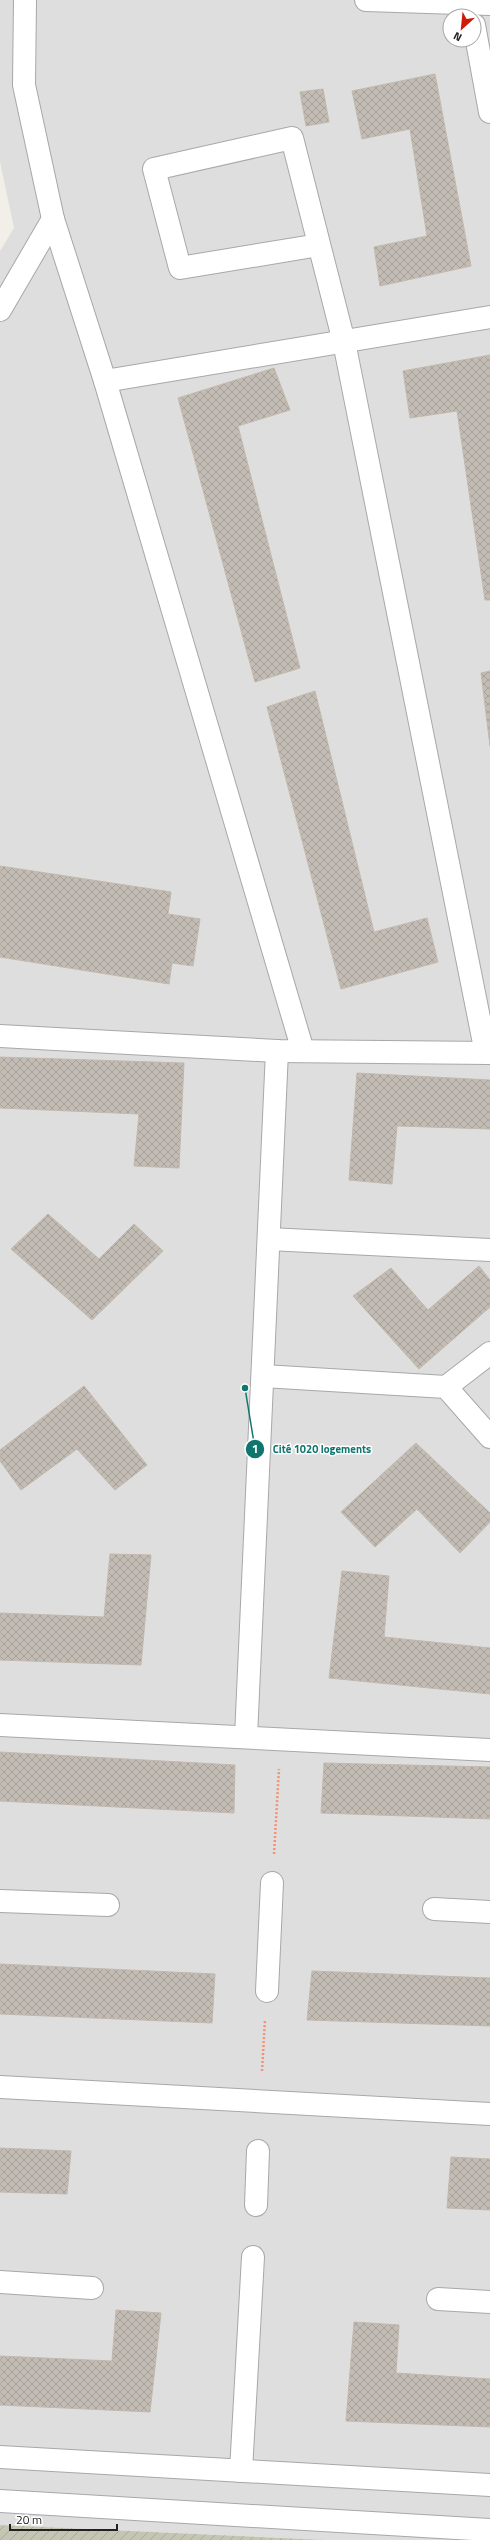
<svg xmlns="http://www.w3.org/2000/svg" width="490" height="2540" font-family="'Titillium Web',sans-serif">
	<defs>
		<pattern id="construction-furrows" width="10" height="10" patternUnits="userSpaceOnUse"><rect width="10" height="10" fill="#c4c6b3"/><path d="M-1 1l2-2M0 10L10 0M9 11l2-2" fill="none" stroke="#a8aa9a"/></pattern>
		<pattern id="building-cross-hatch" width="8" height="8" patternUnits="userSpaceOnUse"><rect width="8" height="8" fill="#c2bcb4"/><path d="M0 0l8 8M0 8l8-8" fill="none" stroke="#a6a19a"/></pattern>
	</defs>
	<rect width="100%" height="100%" fill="#f1efe8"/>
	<!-- residential -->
	<path fill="#dfdede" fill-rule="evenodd" d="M0,0H490V2540H326L0,2525V251L14,228L0,162ZM450,16H474V40H450Z"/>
	<!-- construction -->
	<path fill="url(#construction-furrows)" d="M0,2525L326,2540H0Z"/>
	<!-- building -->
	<g fill="url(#building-cross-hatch)" stroke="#c3b8ab">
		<path d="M435,74L471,266L380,286L374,247L427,236L410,129L362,139L352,91Z"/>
		<path d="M323,89L329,122L306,126L300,92Z"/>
		<path d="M490,355V600H485L457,411L410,418L403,371Z"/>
		<path d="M274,368L290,410L238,426L300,668L255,682L178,398Z"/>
		<path d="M490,671V746L481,673Z"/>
		<path d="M315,691L374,932L427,918L438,962L341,989L267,707Z"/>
		<path d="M0,866L171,892L168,914L200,919L193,966L172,963L169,984L0,957Z"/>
		<path d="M0,1057L184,1063L179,1168L134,1166L139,1114L0,1108Z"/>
		<path d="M357,1073L490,1080V1129L397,1126L392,1184L349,1180Z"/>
		<path d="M48,1214L99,1259L134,1224L163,1251L92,1320L11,1249Z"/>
		<path d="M479,1266L490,1280V1307L419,1369L353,1296L391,1268L428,1310Z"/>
		<path d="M84,1386L147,1465L115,1490L77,1449L21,1490L0,1461V1450Z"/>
		<path d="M416,1443L490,1513V1522L460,1553L417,1509L375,1547L341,1512Z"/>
		<path d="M110,1554L151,1555L141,1665L0,1660V1613L104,1617Z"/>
		<path d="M342,1571L389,1576L384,1637L490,1648V1694L329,1678Z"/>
		<path d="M0,1752L235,1765L234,1813L0,1801Z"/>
		<path d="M324,1763L490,1767V1819L321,1813Z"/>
		<path d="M0,1964L215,1974L212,2023L0,2014Z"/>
		<path d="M312,1971L490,1978V2026L307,2020Z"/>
		<path d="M0,2148L71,2151L67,2194L0,2192Z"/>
		<path d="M451,2157L490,2159V2210L447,2208Z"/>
		<path d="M116,2310L161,2313L150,2412L0,2405V2356L112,2361Z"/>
		<path d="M354,2322L399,2325L396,2373L490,2379V2427L346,2421Z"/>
	</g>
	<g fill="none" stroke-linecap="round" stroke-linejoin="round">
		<defs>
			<g id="minor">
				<path d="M25,0L24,85L53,219L105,381L303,1051"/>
				<path d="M366,0L490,4"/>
				<path d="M474,25L490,112"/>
				<path d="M319,245L180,268L154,169L292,138L344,342L486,1053"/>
				<path d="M0,310L53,219"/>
				<path d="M105,381L490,317"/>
				<path d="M0,1036L277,1051L490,1053"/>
				<path d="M269,1239L490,1250"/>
				<path d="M263,1376L446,1387L490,1437"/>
				<path d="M446,1387L490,1353"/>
				<path d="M0,1725L490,1750"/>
				<path d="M246,1737L277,1051"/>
				<path d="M0,1901L108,1905"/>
				<path d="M434,1909L490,1912"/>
				<path d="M267,1991L272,1883"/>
				<path d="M0,2087L490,2114"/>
				<path d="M256,2205L258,2151"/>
				<path d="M0,2282L92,2288"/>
				<path d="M438,2299L490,2302"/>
				<path d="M0,2457L490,2485"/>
				<path d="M241,2471L253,2257"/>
				<path d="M0,2501L490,2530"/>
			</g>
		</defs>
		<!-- minor casing -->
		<use href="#minor" stroke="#a8a8a8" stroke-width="24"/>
		<!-- path -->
		<g stroke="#f78f73" stroke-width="2.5" stroke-dasharray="2 2" stroke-linecap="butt">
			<path d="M274,1854L279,1769"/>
			<path d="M262,2071L265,2020"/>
		</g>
		<!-- minor -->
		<use href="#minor" stroke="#fff" stroke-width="22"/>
	</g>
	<!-- callouts -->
	<path fill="none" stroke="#0f766e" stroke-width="1.5" d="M245 1388L255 1449"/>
	<g fill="#0f766e" stroke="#fff" stroke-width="1.5">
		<circle cx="245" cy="1388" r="4"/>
		<circle cx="255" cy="1449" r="10"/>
	</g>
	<g font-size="12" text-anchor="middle" font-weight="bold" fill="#fff">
		<text x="255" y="1453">1</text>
	</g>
	<g font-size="11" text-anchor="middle" font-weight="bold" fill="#0f766e" stroke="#fff" stroke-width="3" stroke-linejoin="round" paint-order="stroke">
		<text x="322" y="1453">Cité 1020 logements</text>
	</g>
	<!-- north arrow -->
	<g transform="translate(462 28) rotate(207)"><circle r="19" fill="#ffffff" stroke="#a6a6a6"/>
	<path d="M0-3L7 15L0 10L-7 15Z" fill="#ce1b05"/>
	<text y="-6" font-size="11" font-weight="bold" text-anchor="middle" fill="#212121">N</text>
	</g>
	<!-- scale -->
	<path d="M10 2524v6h107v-6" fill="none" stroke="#212121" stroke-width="2"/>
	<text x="16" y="2524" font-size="12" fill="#212121" stroke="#ffffff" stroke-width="3" paint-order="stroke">20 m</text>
</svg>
